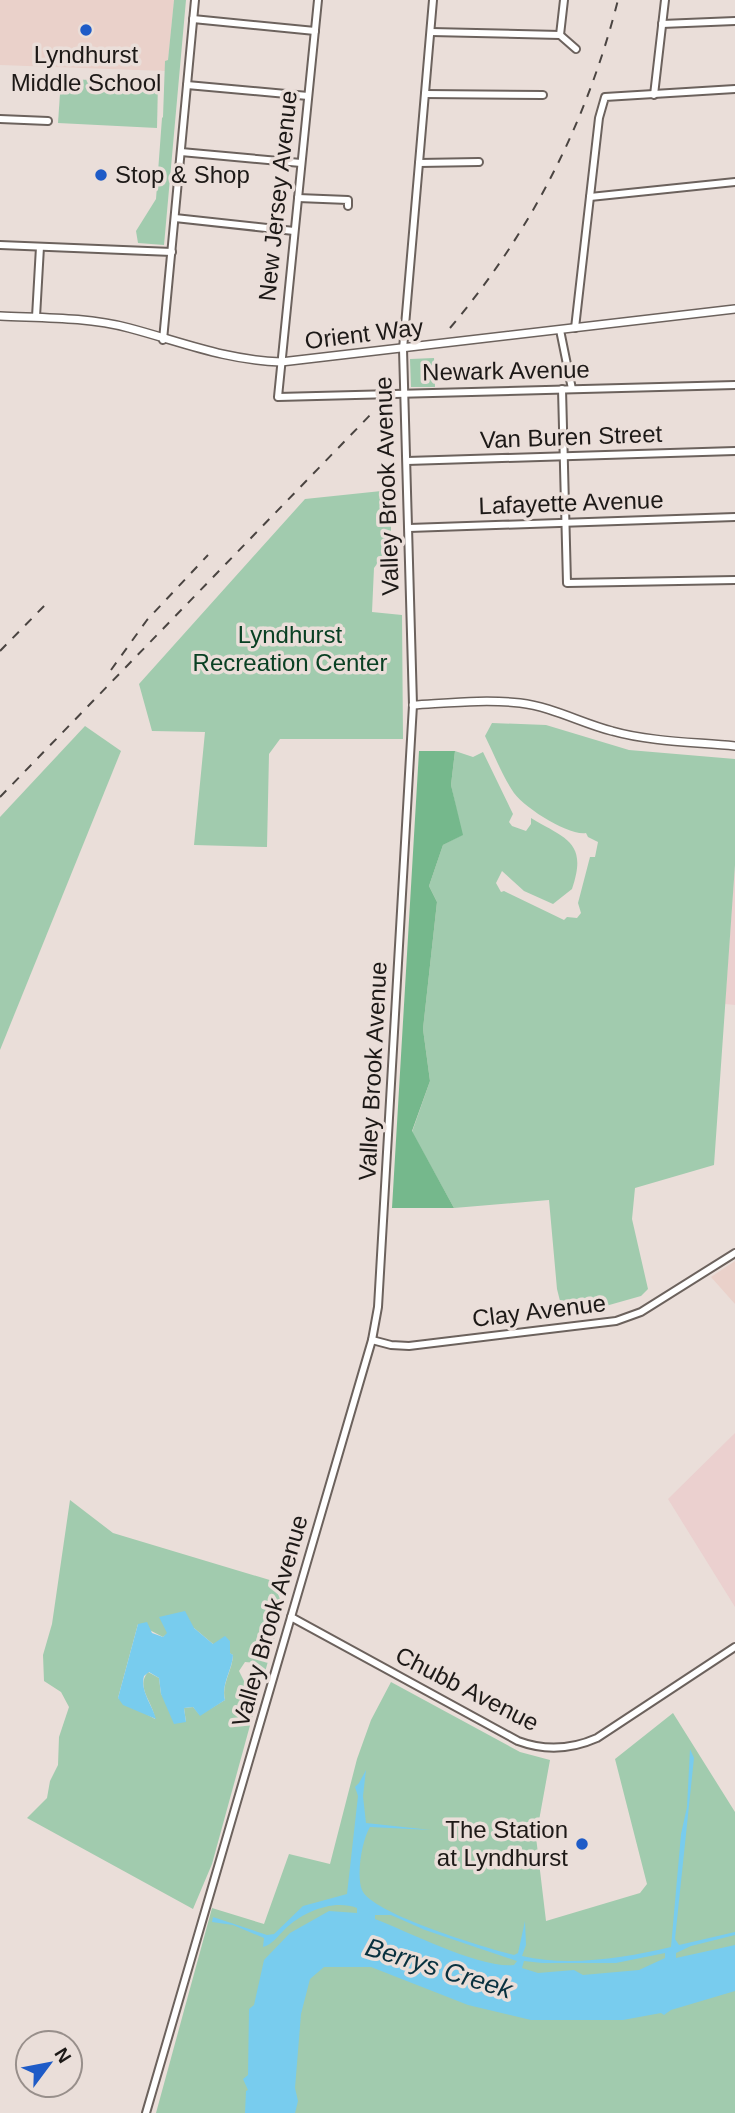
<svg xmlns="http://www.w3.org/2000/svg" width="735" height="2113" font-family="Helvetica,sans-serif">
	<rect width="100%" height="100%" fill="#eaded9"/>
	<!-- commercial -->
	<g fill="#ebd0cf">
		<path d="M735,865V1005L725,1004Z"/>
		<path d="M735,1433V1607L668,1499Z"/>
	</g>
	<!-- education -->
	<g fill="#ead1ca">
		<path d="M0,0H174L168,61H165V71L0,65Z"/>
		<path d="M735,1261V1304L711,1277Z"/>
	</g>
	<!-- green -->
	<g fill="#a1cbae" fill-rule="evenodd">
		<path d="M174,0H186L164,245L138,243L136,231L156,199L162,118L163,117L165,61L168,60Z"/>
		<path d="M61,79L158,82L157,128L58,123Z"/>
		<path d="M434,358L435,387H411L410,359Z"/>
		<path d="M391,490V545L374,568L372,612L402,615L403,739H280L269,754L267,847L194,845L205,732L152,731L139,684L305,499Z"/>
		<path d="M492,723L546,725L629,750L735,759V865L714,1165L635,1188L632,1219L648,1289L641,1296L588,1311L562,1309L557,1289L549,1200L454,1208L412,1132L430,1081L423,1029L437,902L429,886L443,845L462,835L451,785L455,751L473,757L483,752L513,814L509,822L512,826L526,831L531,824V818C566,839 588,842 572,889L553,904L524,891L502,871L496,883L501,892L504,891L564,920L567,917L577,918L581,913L578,903L590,857H595L598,842L588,837L586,833C568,836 521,806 512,790C501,773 494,754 485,736Z"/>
		<path d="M85,726L121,751L0,1050V817Z"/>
		<path d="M70,1500L113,1533L273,1581L283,1607L262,1683L257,1663L245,1662L239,1671L247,1687L260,1689L212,1864L193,1909L27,1818L47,1798L50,1781L58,1765L59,1737L69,1707L61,1692L44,1681L43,1655L52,1624ZM138,1624L163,1637L167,1634L194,1628L213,1644L233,1655C232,1672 221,1684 225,1700L200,1715L193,1707L184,1708L186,1722L161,1694L159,1678L148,1672C135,1687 153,1702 155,1719L118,1698Z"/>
		<path d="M391,1682L520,1752L550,1760L536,1837L546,1921L640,1893L647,1884L615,1759L673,1713L735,1812V2113H156L212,1908L264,1924L289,1854L330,1864L357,1759L371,1720Z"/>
	</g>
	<!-- forest -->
	<path fill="#75b88c" d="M419,751H455L451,785L463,835L443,845L429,886L437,902L423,1029L430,1081L412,1131L454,1208H392Z"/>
	<!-- water -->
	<g fill="#78ccee" fill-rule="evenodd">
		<path d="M185,1611L194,1628L213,1644L225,1636L230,1641V1653L233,1655C232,1671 221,1684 225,1700L200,1716L193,1707L184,1708L186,1722L174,1724L161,1694L159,1678L149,1672L144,1676C140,1691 152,1704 156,1719L123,1705L118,1698L138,1624L147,1622L152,1633L163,1637L167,1633L159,1617Z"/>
		<path d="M690,1749L694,1758L675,1939L679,1945L735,1932V1935L691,1946L676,1953V1958L735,1945V1991L671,2010L664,2015L661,2013L623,2020H531L468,2005L371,1967H324L310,1979L301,2014L295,2088L298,2101L295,2113H245L246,2091L248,2090L243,2079L248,2075L249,2009L254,2005L264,1960L290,1933L329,1911L357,1913V1908C333,1899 303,1912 285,1929C278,1936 273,1944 263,1947L264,1938L233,1925L212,1922L213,1917L267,1935L274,1934L303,1906L347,1894L358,1796L355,1787L359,1783L366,1770L363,1796L366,1823L431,1830L370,1827C362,1840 356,1875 362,1890C372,1914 486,1948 514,1955L518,1953L525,1921L526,1945L522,1956C568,1967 625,1958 671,1947L681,1834L687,1807ZM375,1915H391L425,1930L517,1961L514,1965C481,1969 409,1932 375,1919ZM665,1953V1958L639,1970L583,1975L574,1970L538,1973L522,1968L524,1961L542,1963H616Z"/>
	</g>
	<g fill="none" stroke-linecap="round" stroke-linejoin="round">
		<defs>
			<g id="minor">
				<path d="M318,0L278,397L735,385"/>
				<path d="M193,19L315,31"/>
				<path d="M662,24L735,21"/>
				<path d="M431,32L560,35L576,49"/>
				<path d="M560,35L564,0"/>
				<path d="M187,85L308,96"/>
				<path d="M425,94L543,95"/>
				<path d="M654,95L665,0"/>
				<path d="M0,119L48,121"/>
				<path d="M181,152L301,163"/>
				<path d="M419,163L479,162"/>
				<path d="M590,197L735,182"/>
				<path d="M298,198L348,200V206"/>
				<path d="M175,218L294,231"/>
				<path d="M0,245L172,252"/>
				<path d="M36,317L40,247"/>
				<path d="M575,328L599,118L605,97L735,89"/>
				<path d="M560,330L572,389"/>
				<path d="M163,340L195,0"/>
				<path d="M562,389L567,583L735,580"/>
				<path d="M407,461L735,451"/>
				<path d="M409,528L735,517"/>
				<path d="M372,1340L391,1345L409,1346L616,1321L641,1312L735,1253"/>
				<path d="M291,1617L518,1741C545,1751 570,1750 597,1738L735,1647"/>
				<path d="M146,2113L372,1340L378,1307L413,705L403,349L433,0"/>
			</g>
			<g id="tertiary">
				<path d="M0,316C43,318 87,317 129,328C182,342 225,360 281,362L735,309"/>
				<path d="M413,705C449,703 485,699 520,703C553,707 581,723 612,731C651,742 695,742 735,746"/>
			</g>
		</defs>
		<!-- minor casing -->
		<use href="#minor" stroke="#6c625d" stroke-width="10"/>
		<!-- tertiary casing -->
		<use href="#tertiary" stroke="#6c625d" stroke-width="10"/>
		<!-- minor -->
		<use href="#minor" stroke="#fff" stroke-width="6"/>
		<!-- tertiary -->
		<use href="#tertiary" stroke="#fff" stroke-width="7"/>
		<!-- rail -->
		<g stroke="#4a4441" stroke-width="2" stroke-dasharray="9 9" stroke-linecap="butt">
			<path d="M450,328C531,232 587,122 618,0"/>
			<path d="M0,651L46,604"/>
			<path d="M111,670L147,620L208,555"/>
			<path d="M0,797L374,411"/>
		</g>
	</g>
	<!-- markers -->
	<g fill="#1e5bc7" stroke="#eaded9" stroke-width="2.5">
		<circle cx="86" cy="30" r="7"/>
		<circle cx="101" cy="175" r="7"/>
		<circle cx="582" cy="1844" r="7"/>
	</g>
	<g text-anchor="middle" stroke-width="7" stroke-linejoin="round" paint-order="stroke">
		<!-- poi labels -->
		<g font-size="24" fill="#1d1917" stroke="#eaded9">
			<text x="86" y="63">Lyndhurst<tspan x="86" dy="28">Middle School</tspan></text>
			<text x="115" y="183" text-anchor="start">Stop &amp; Shop</text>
			<text x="568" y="1838" text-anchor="end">The Station<tspan x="568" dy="28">at Lyndhurst</tspan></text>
		</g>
		<!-- street labels -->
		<g font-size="24" fill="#1d1917" stroke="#eaded9">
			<text transform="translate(278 196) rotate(-84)" y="8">New Jersey Avenue</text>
			<text transform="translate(364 334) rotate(-7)" y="8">Orient Way</text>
			<text transform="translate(506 371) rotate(-1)" y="8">Newark Avenue</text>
			<text transform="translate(571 437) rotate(-2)" y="8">Van Buren Street</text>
			<text transform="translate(387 486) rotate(-92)" y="8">Valley Brook Avenue</text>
			<text transform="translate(571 503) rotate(-2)" y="8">Lafayette Avenue</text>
			<text transform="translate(373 1071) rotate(-87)" y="8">Valley Brook Avenue</text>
			<text transform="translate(539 1311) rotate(-7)" y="8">Clay Avenue</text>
			<text transform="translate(270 1621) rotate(-74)" y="8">Valley Brook Avenue</text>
			<text transform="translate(467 1689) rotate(27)" y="8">Chubb Avenue</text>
		</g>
		<!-- park labels -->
		<g font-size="24" fill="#094023" stroke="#eaded9">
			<text x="290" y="643">Lyndhurst<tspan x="290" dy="28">Recreation Center</tspan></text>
		</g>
		<!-- water labels -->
		<g font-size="26" font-style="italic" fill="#09313f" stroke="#eaded9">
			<text transform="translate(439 1968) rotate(17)" y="9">Berrys Creek</text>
		</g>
	</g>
	<!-- north arrow -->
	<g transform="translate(49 2064) rotate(58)"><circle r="33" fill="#eaded9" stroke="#988f8b" stroke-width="2"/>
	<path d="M0-5L12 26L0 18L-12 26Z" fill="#1e5bc7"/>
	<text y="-10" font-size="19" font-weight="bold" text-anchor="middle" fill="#1d1917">N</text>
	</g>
</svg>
